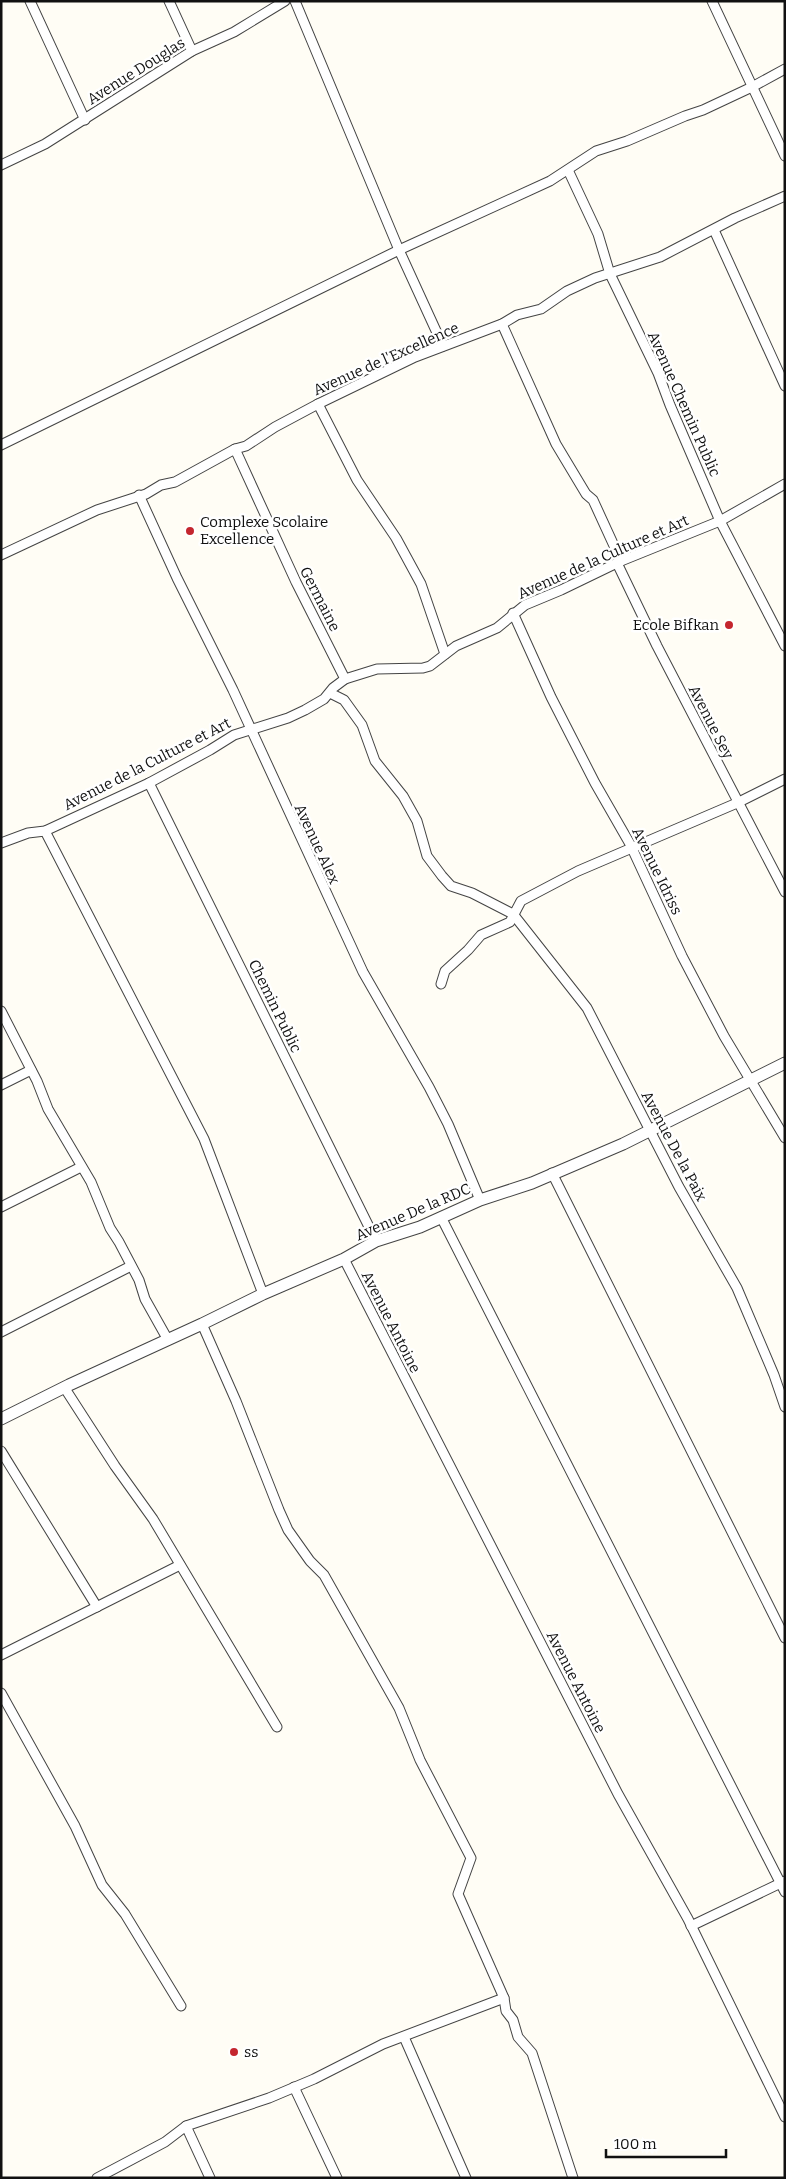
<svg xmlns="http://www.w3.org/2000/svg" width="786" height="2179" font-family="Bitter,serif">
	<rect width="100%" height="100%" fill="#fffdf5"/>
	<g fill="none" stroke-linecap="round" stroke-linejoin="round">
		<defs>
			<g id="minor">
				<path d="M30,1L85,120"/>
				<path d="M169,1L192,51"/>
				<path d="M295,1L399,250L443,346"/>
				<path d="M712,1L785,156"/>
				<path d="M1,165L45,144L192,51L234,32L285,1"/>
				<path d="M568,170L598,234L610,274L658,373L670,405L720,521L785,646"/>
				<path d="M714,230L785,386"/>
				<path d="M502,324L556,444L586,494L593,500L621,561"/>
				<path d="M318,404L357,480L396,538L421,584L445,654"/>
				<path d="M1,445L399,250L550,181L596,151L627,141L685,116L703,110L752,87L785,69"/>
				<path d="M235,449L296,582L345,679"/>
				<path d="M139,495L177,578L233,690L363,972L429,1087L448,1124L480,1200"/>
				<path d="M1,555L97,510L146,494L161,485L175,482L235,449L246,446L275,427L318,404L415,357L502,324L517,315L541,309L567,291L595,278L660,257L735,218L785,196"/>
				<path d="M617,563L657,646L785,892"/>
				<path d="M513,613L551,697L595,783L630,844L682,956L724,1036L785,1138"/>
				<path d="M330,693L344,700L362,725L375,761L403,796L417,821L427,856L442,876L451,886L472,893L513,914L587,1008L679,1187L737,1288L774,1375L785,1407"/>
				<path d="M149,783L376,1241"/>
				<path d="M45,831L204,1139L263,1294"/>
				<path d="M1,843L28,833L45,831L149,783L210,750L234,735L288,718L305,710L324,699L333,688L345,679L377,669L423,668L430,666L456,646L497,628L525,605L561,590L621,561L720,521L785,484"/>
				<path d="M441,984L445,971L468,950L481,935L510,922L521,901L578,871L737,803L785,779"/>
				<path d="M1,1011L37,1081L48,1109L91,1182L110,1228L119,1242L139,1280L145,1299L168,1340"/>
				<path d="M1,1085L31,1070"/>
				<path d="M552,1173L785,1638"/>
				<path d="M1,1207L81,1167"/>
				<path d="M441,1217L785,1892"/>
				<path d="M344,1259L618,1794L688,1919L785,2117"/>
				<path d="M202,1324L236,1401L279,1510L288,1530L310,1561L324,1575L399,1708L420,1760L471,1858L458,1894L504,1998L506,2011L513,2020L518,2037L532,2053L573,2178"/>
				<path d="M1,1332L131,1266"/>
				<path d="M64,1387L115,1466L153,1519L277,1727"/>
				<path d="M1,1451L97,1607"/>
				<path d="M1,1655L180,1565"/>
				<path d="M1,1693L75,1826L102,1885L125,1914L181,2006"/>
				<path d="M691,1926L785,1881"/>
				<path d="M404,2037L466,2178"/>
				<path d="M294,2087L337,2178"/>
				<path d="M186,2126L210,2178"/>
				<path d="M97,2178L165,2142L186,2126L269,2098L314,2079L383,2044L504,1998"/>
			</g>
			<path id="tertiary" d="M1,1419L69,1385L202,1324L263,1294L344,1259L376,1241L420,1227L480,1200L532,1183L623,1144L785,1063"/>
		</defs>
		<!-- minor casing -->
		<use href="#minor" stroke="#444" stroke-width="11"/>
		<!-- tertiary casing -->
		<use href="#tertiary" stroke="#444" stroke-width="13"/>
		<!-- minor -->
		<use href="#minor" stroke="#fff" stroke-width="9"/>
		<!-- tertiary -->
		<use href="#tertiary" stroke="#fff" stroke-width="11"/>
	</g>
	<!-- markers -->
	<g fill="#c4262e" stroke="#fff" stroke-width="2">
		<circle cx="190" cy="531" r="5"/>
		<circle cx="729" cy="625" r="5"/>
		<circle cx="234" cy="2052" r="5"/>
	</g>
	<g text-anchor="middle" stroke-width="5" stroke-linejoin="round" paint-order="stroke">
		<!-- street labels -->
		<g font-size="15" fill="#111" stroke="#fff">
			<text transform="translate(136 71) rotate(-32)" y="5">Avenue Douglas</text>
			<text transform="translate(386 359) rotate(-24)" y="5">Avenue de l'Excellence</text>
			<text transform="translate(684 404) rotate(66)" y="5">Avenue Chemin Public</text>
			<text transform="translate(603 557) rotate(-24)" y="5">Avenue de la Culture et Art</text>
			<text transform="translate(320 599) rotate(63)" y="5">Germaine</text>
			<text transform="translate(711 722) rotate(63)" y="5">Avenue Sey</text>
			<text transform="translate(147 764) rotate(-27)" y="5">Avenue de la Culture et Art</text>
			<text transform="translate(317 844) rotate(65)" y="5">Avenue Alex</text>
			<text transform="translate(657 871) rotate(64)" y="5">Avenue Idriss</text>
			<text transform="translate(275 1006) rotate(64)" y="5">Chemin Public</text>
			<text transform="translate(674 1146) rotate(62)" y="5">Avenue De la Paix</text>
			<text transform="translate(413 1212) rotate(-23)" y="5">Avenue De la RDC</text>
			<text transform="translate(391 1322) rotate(63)" y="5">Avenue Antoine</text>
			<text transform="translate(576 1682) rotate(63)" y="5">Avenue Antoine</text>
		</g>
		<!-- poi labels -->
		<g font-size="15" fill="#111" stroke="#fff" text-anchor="start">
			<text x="200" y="527">Complexe Scolaire<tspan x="200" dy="17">Excellence</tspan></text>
			<text x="719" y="630" text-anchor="end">Ecole Bifkan</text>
			<text x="244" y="2057">ss</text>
		</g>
	</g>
	<!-- border -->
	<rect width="786" height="2179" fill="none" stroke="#111111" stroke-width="5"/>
	<!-- scale -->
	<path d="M606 2149v8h120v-8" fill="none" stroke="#111111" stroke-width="2.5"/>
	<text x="614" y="2149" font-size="15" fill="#111111" stroke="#ffffff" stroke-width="4" paint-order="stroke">100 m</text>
</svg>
